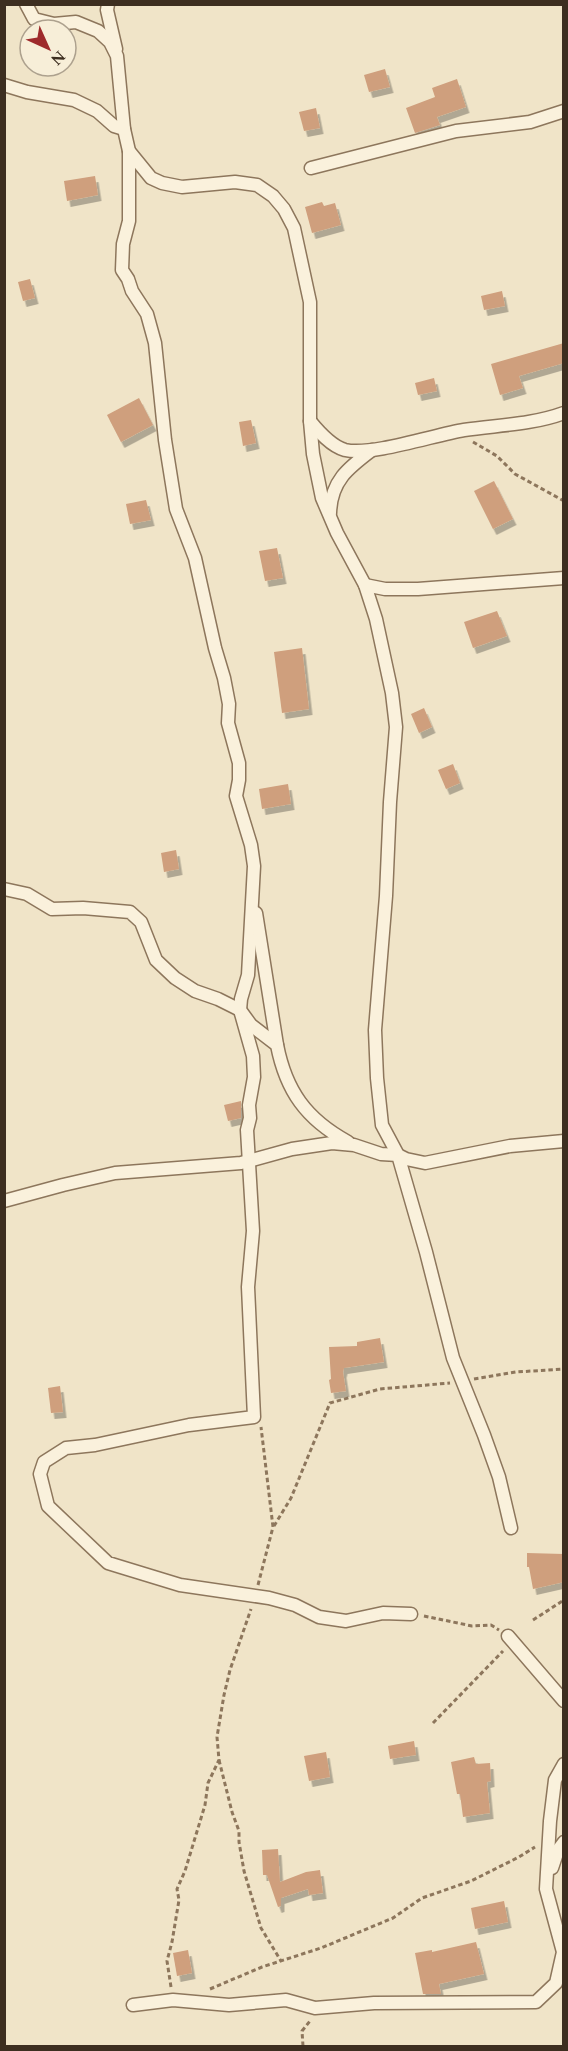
<svg xmlns="http://www.w3.org/2000/svg" width="568" height="2051" font-family="Spectral,serif">
	<defs>
		<filter id="shadow"><feDropShadow dx="3.5" dy="6" stdDeviation="0" flood-color="#0004"/></filter>
	</defs>
	<rect width="100%" height="100%" fill="#f0e4c8"/>
	<!-- building -->
	<g fill="#cf9f7d" filter="url(#shadow)">
		<path d="M385,69L390,87L369,92L364,75Z"/>
		<path d="M457,79L466,107L437,117L440,125L415,133L406,108L435,97L432,88Z"/>
		<path d="M316,108L320,128L304,131L299,112Z"/>
		<path d="M95,176L98,195L67,201L64,181Z"/>
		<path d="M322,202L324,206L335,203L341,225L312,233L305,207Z"/>
		<path d="M30,279L35,298L23,301L18,282Z"/>
		<path d="M502,291L505,306L484,310L481,296Z"/>
		<path d="M564,343V363L519,376L523,388L500,395L491,364Z"/>
		<path d="M434,378L437,391L418,395L415,383Z"/>
		<path d="M139,398L153,425L121,442L107,415Z"/>
		<path d="M251,420L256,443L243,446L239,422Z"/>
		<path d="M494,481L513,519L493,529L474,491Z"/>
		<path d="M146,500L151,520L130,524L126,504Z"/>
		<path d="M277,548L283,578L265,581L259,551Z"/>
		<path d="M497,611L507,636L473,648L464,622Z"/>
		<path d="M302,648L309,709L282,713L274,652Z"/>
		<path d="M424,708L432,727L419,733L411,714Z"/>
		<path d="M453,764L460,783L446,789L438,770Z"/>
		<path d="M288,784L291,804L262,809L259,789Z"/>
		<path d="M176,850L179,869L164,872L161,853Z"/>
		<path d="M241,1101V1118L228,1121L224,1105Z"/>
		<path d="M380,1338L384,1362L344,1368L343,1372L346,1391L331,1393L329,1380L331,1379L329,1347L357,1346V1342Z"/>
		<path d="M60,1386L63,1412L51,1413L48,1388Z"/>
		<path d="M527,1553L564,1554V1582L533,1589L529,1567H527Z"/>
		<path d="M414,1741L416,1755L390,1759L388,1746Z"/>
		<path d="M326,1752L330,1777L309,1781L304,1756Z"/>
		<path d="M474,1757L476,1764L490,1763L491,1781L487,1782L490,1813L463,1817L460,1794H457L451,1762Z"/>
		<path d="M278,1849L280,1882L306,1872L320,1870L323,1893L309,1895L308,1889L281,1898V1906L278,1907L267,1875H263L262,1850Z"/>
		<path d="M504,1901L508,1922L475,1929L471,1908Z"/>
		<path d="M476,1942L484,1974L439,1984L441,1994H423L415,1953L432,1950V1952Z"/>
		<path d="M188,1950L192,1973L177,1976L173,1953Z"/>
	</g>
	<g fill="none" stroke-linecap="round" stroke-linejoin="round">
		<defs>
			<g id="minor">
				<path d="M26,4L34,19L54,24L76,22L98,31L110,42L117,56L124,129L129,151L151,178L162,183L182,187L235,182L257,185L273,196L284,209L294,228L310,302V421L313,454L322,498L337,533L365,585L376,619L392,693L396,727L390,802L386,896L375,1030L377,1078L382,1125L398,1155L406,1159L425,1163L510,1146L564,1141"/>
				<path d="M108,4L107,10L116,49"/>
				<path d="M4,85L27,92L74,100L97,111L114,126L124,129"/>
				<path d="M129,151V221L123,244L122,270L128,279L132,291L147,314L155,343L165,440L176,509L195,558L215,648L224,678L229,704L228,723L239,763V780L236,796L251,845L254,866L248,975L241,999L240,1010L253,1056L254,1077L249,1105L250,1118L247,1130L253,1231L248,1287L254,1417L189,1425L95,1445L66,1448L44,1462L40,1474L48,1506L108,1563L121,1567L180,1585L269,1598L295,1605L319,1617L346,1621L383,1613L411,1614"/>
				<path d="M311,168L456,131L530,122L564,111"/>
				<path d="M310,421C319,432 331,446 345,450C372,456 434,435 464,430C497,425 531,425 564,413"/>
				<path d="M330,513C331,481 348,468 372,450"/>
				<path d="M365,585L385,589H418L564,578"/>
				<path d="M4,889L27,894L52,909L83,908L130,912L141,922L156,960L175,978L195,991L218,999L240,1010L251,1025L277,1045C286,1091 306,1119 348,1142"/>
				<path d="M256,913L277,1045"/>
				<path d="M4,1201L63,1185L115,1173L241,1163L292,1149L332,1143L354,1145L381,1154L398,1155L426,1252L453,1358L484,1435L499,1477L511,1528"/>
				<path d="M508,1636L564,1701"/>
				<path d="M552,1868L558,1850L564,1842"/>
				<path d="M133,2005L173,2000L229,2005L286,2000L315,2008L374,2003L536,2002L556,1983L563,1952L546,1889L550,1821L555,1780L564,1764"/>
			</g>
		</defs>
		<!-- minor casing -->
		<use href="#minor" stroke="#8d765c" stroke-width="15"/>
		<!-- path -->
		<g stroke="#8d765c" stroke-width="3" stroke-dasharray="4.5 3" stroke-linecap="butt">
			<path d="M473,442L497,456L515,474L564,501"/>
			<path d="M474,1379L516,1372L564,1369"/>
			<path d="M274,1526L291,1498L330,1403L380,1389L450,1383"/>
			<path d="M258,1585L273,1527L261,1427"/>
			<path d="M424,1616L472,1626L491,1625L499,1630"/>
			<path d="M533,1620L564,1600"/>
			<path d="M433,1723L503,1651"/>
			<path d="M219,1760L232,1812L239,1831V1842L244,1871L261,1928L281,1961"/>
			<path d="M171,1987L167,1961L172,1942L179,1900L177,1889L185,1871L205,1805L208,1783L219,1760L217,1737L224,1695L230,1670L251,1609"/>
			<path d="M210,1989L262,1967L321,1948L393,1918L422,1898L471,1881L519,1857L535,1847"/>
			<path d="M303,2046L302,2031L310,2021"/>
		</g>
		<!-- minor -->
		<use href="#minor" stroke="#faf1dc" stroke-width="12"/>
	</g>
	<!-- border -->
	<rect width="568" height="2051" fill="none" stroke="#3d2e20" stroke-width="12"/>
	<!-- north arrow -->
	<g transform="translate(48 48) rotate(135)"><circle r="28" fill="#f7eed8" stroke="#ada18e" stroke-width="1.5"/>
	<path d="M0-4.5L10 22L0 15L-10 22Z" fill="#9e2a2b"/>
	<text y="-9" font-size="16" font-weight="bold" text-anchor="middle" fill="#3d2e20">N</text>
	</g>
</svg>
